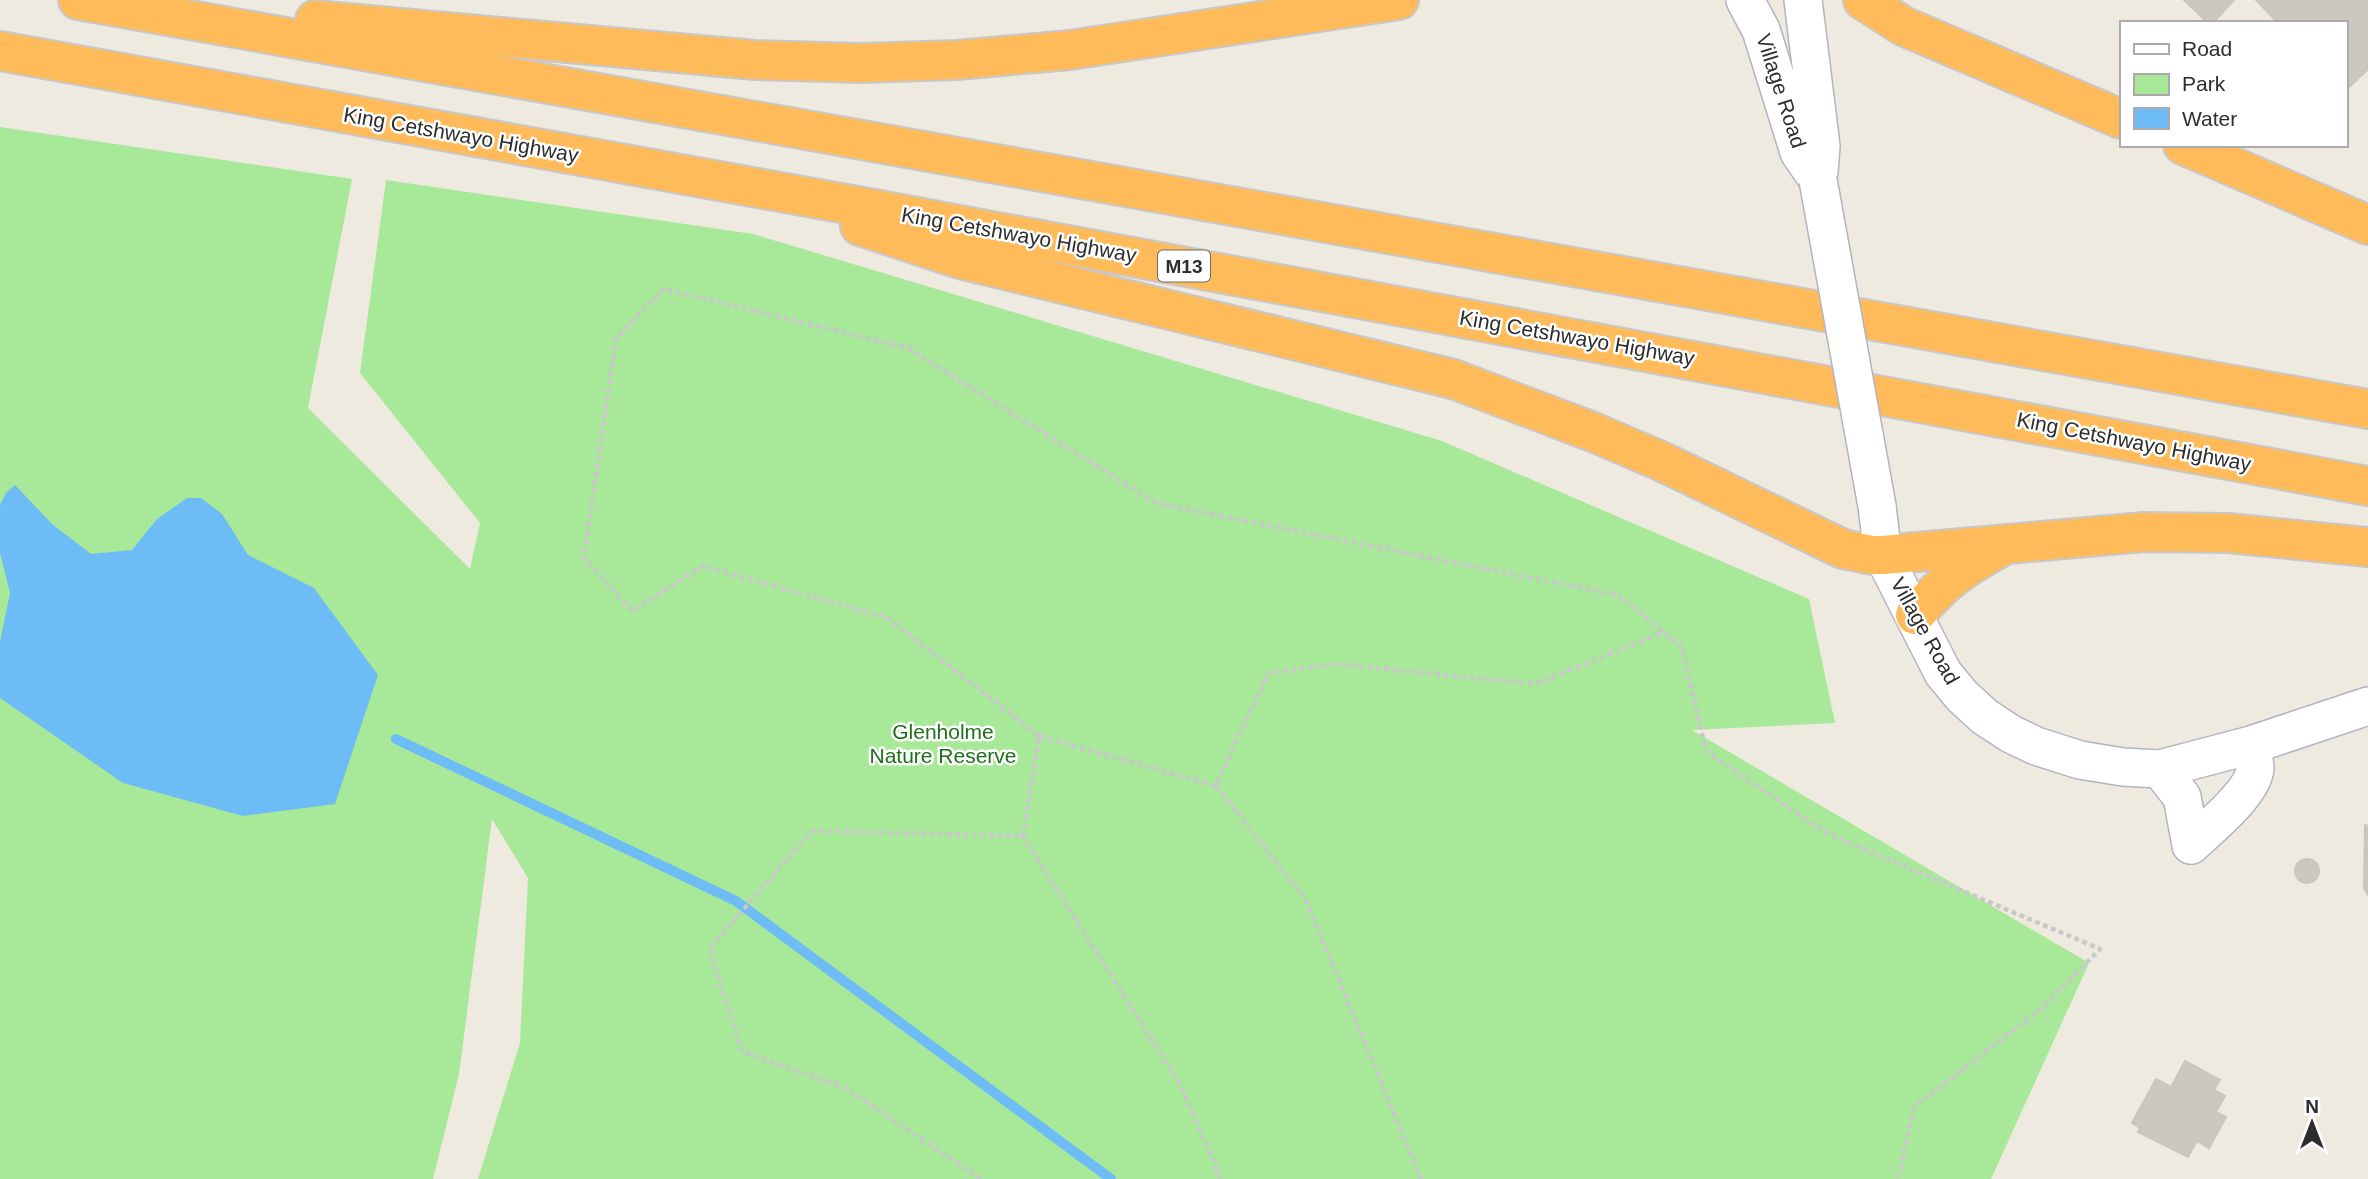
<svg xmlns="http://www.w3.org/2000/svg" width="2368" height="1179" font-family="Arial,sans-serif">
	<rect width="100%" height="100%" fill="#efeadf"/>
	<!-- green -->
	<path fill="#a8e899" d="M0,127L352,179L308,408L470,569L480,523L360,373L386,180L753,234L1442,441L1809,599L1835,723L1692,730L2089,963L1991,1179H478L520,1043L528,878L492,819L459,1074L433,1179H0Z"/>
	<!-- water -->
	<path fill="#6dbcf5" d="M15,485L52,524L91,554L132,550L157,519L187,498H201L222,514L248,555L314,588L378,675L335,804L243,816L123,783L0,698V642L10,593L0,553V505L6,493Z"/>
	<g fill="none" stroke-linecap="round" stroke-linejoin="round">
		<!-- stream -->
		<path stroke="#6dbcf5" stroke-width="10" d="M396,739L736,901L1111,1179"/>
	</g>
	<!-- building -->
	<g fill="#cbc8bd" stroke="#cbc7b8" stroke-width="2">
		<path d="M2184,0H2234L2213,23H2208Z"/>
		<path d="M2256,0H2368V69L2346,90L2345,23H2278Z"/>
		<path d="M2365,825L2368,826V895L2364,888Z"/>
		<circle cx="2307" cy="871" r="12"/>
		<path d="M2185,1061L2220,1080L2214,1090L2225,1096L2216,1112L2226,1117L2209,1148L2197,1141L2188,1157L2138,1132L2140,1128L2132,1123L2156,1079L2171,1087Z"/>
	</g>
	<g fill="none" stroke-linecap="round" stroke-linejoin="round">
		<defs>
			<g id="minor">
				<path d="M1745,0L1761,30L1799,152L1818,180"/>
				<path d="M1803,0L1821,146L1819,172"/>
				<path d="M1877,506L1883,555L1943,673L1962,696L1985,717L2011,734L2036,746L2080,760L2123,767L2160,769L2251,745L2368,706"/>
				<path d="M2160,769L2182,797L2191,845"/>
				<path d="M2191,845C2208,829 2254,792 2255,768C2255,761 2252,752 2251,745"/>
			</g>
			<g id="highway">
				<path d="M78,0L2368,409"/>
				<path d="M1863,0L1903,26L2121,119"/>
				<path d="M315,20L755,60L861,63L957,60L1070,50L1399,0"/>
				<path d="M0,51L863,207L2368,486"/>
				<path d="M2183,145L2368,225"/>
				<path d="M860,226L960,259L1453,379L1593,432L1663,462L1843,549L1872,555H1883L2144,532L2228,533L2368,547"/>
				<path d="M1915,615C1943,582 1961,569 1999,548"/>
			</g>
		</defs>
		<!-- minor casing -->
		<use href="#minor" stroke="#b3b3c1" stroke-width="40"/>
		<!-- highway casing -->
		<use href="#highway" stroke="#c8c8c8" stroke-width="42"/>
		<!-- path -->
		<g stroke="#c8c8c8" stroke-width="4.5" stroke-dasharray="5 3.5" stroke-linecap="butt">
			<path d="M1039,736L1216,786"/>
			<path d="M1023,836L1181,1086L1221,1179"/>
			<path d="M981,1179L845,1088L742,1051L709,949L812,831L1023,836L1039,736L888,618L703,566L632,611L584,557L616,338L664,289L908,348L1156,503L1618,595L1682,647L1706,751L1826,833L2100,949L2042,1008L1914,1107L1898,1179"/>
			<path d="M1421,1179L1306,900L1216,786L1268,673L1336,664L1535,684L1664,632"/>
		</g>
		<!-- minor -->
		<use href="#minor" stroke="#fff" stroke-width="37"/>
		<!-- highway -->
		<use href="#highway" stroke="#ffbb5a" stroke-width="38"/>
		<defs>
			<path id="minor-bridge" d="M1818,180L1877,506"/>
		</defs>
		<!-- minor-bridge casing -->
		<use href="#minor-bridge" stroke="#b3b3c1" stroke-width="40" stroke-linecap="butt"/>
		<!-- minor-bridge -->
		<use href="#minor-bridge" stroke="#fff" stroke-width="37"/>
	</g>
	<g text-anchor="middle" stroke-width="5" stroke-linejoin="round" paint-order="stroke">
		<!-- shield labels -->
		<rect fill="#fff" stroke="#6c6c6c" stroke-width="2" x="1158" y="250.5" width="52" height="31" rx="5"/>
		<g font-size="19" font-weight="bold" fill="#2d2d2d">
			<text x="1184" y="273">M13</text>
		</g>
		<!-- street labels -->
		<g font-size="21" fill="#2d2d2d" stroke="#fff">
			<text transform="translate(1781 91) rotate(72)" y="7">Village Road</text>
			<text transform="translate(461 135) rotate(10)" y="7">King Cetshwayo Highway</text>
			<text transform="translate(1019 235) rotate(10)" y="7">King Cetshwayo Highway</text>
			<text transform="translate(1577 338) rotate(10)" y="7">King Cetshwayo Highway</text>
			<text transform="translate(2134 442) rotate(11)" y="7">King Cetshwayo Highway</text>
			<text transform="translate(1925 631) rotate(61)" y="7">Village Road</text>
		</g>
		<!-- park labels -->
		<g font-size="21" fill="#1c7017" stroke="#fff">
			<text x="943" y="739">Glenholme<tspan x="943" dy="24">Nature Reserve</tspan></text>
		</g>
	</g>
	<!-- legend -->
	<rect x="2120" y="21" width="228" height="126" fill="#ffffff" stroke="#ababab" stroke-width="2"/>
	<rect x="2134" y="44" width="35" height="10" fill="#ffffff" stroke="#ababab" stroke-width="2"/>
	<text x="2182" y="56" font-size="21" fill="#2d2d2d">Road</text>
	<rect x="2134" y="74" width="35" height="21" fill="#a8e899" stroke="#ababab" stroke-width="2"/>
	<text x="2182" y="91" font-size="21" fill="#2d2d2d">Park</text>
	<rect x="2134" y="108" width="35" height="21" fill="#6dbcf5" stroke="#ababab" stroke-width="2"/>
	<text x="2182" y="126" font-size="21" fill="#2d2d2d">Water</text>
	<!-- north arrow -->
	<g transform="translate(2312 1123)" stroke="#ffffff" stroke-width="5" paint-order="stroke">
	<path d="M0-5L12 26L0 18L-12 26Z" fill="#2d2d2d"/>
	<text y="-10" font-size="19" font-weight="bold" text-anchor="middle" fill="#2d2d2d">N</text>
	</g>
</svg>
